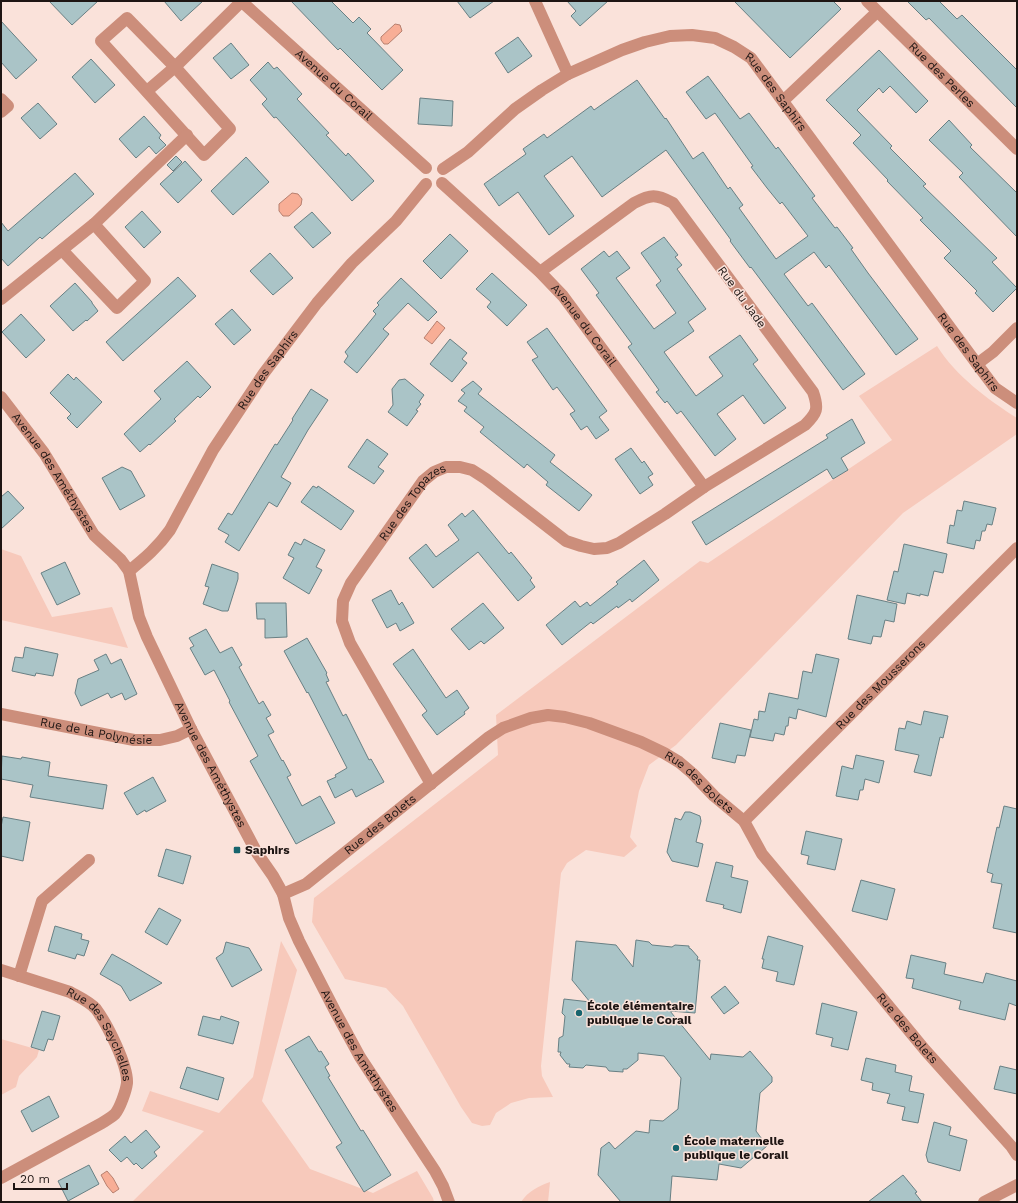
<svg xmlns="http://www.w3.org/2000/svg" width="1018" height="1203" font-family="'Work Sans',sans-serif">
	<rect width="100%" height="100%" fill="#fae2da"/>
	<!-- green -->
	<g fill="#f7c9bb">
		<path d="M937,346C956,376 987,399 1017,418V434L903,513L676,745L649,765L639,791L630,837L637,846L624,857L586,850L567,863L561,873L541,1066L542,1076L553,1097L529,1098L511,1103L496,1113L490,1125L482,1126L472,1123L461,1107L403,1006L386,988L345,979L312,922L314,898L498,755L496,715L700,561L708,563L892,440L859,396Z"/>
		<path d="M1,549L21,556L52,617L112,607L128,648L1,620Z"/>
		<path d="M281,941L297,970L262,1101L310,1169L373,1193L417,1171L433,1198L434,1202H132L204,1131L142,1111L150,1091L219,1113L253,1077Z"/>
		<path d="M1,1039L39,1050L37,1057L19,1076L16,1087L1,1095Z"/>
		<path d="M550,1182L548,1202H521C528,1191 539,1186 550,1182Z"/>
	</g>
	<!-- water -->
	<g fill="#f8ae96" stroke="#b7806f">
		<path d="M395,24L400,25L402,31L388,44H384L381,40V37Z"/>
		<path d="M292,193L298,194L302,199L301,205L289,216H283L279,211V204Z"/>
		<path d="M437,321L445,328L432,344L424,338Z"/>
		<path d="M107,1171L113,1178L119,1189L113,1193L107,1186L101,1175Z"/>
	</g>
	<!-- building -->
	<g fill="#aac4c7" stroke="#688084">
		<path d="M49,1H98L72,25Z"/>
		<path d="M164,1H203L181,21Z"/>
		<path d="M291,1H331L353,23L359,17L371,29L367,33L403,70L382,90L340,48L338,50Z"/>
		<path d="M457,1H494L470,18Z"/>
		<path d="M567,1H608L580,26L571,16L576,11Z"/>
		<path d="M734,1H833L841,9L790,58Z"/>
		<path d="M907,1H939L957,19L962,15L1017,70V108L929,18L926,20Z"/>
		<path d="M1,21L37,60L16,79L1,62Z"/>
		<path d="M518,37L532,56L508,73L495,53Z"/>
		<path d="M231,43L249,65L231,79L213,58Z"/>
		<path d="M879,50L928,101L916,113L890,86L883,93L879,88L857,110L892,146L890,148L926,184L923,186L997,258L992,262L1017,288L993,312L975,293L977,291L944,258L951,251L920,220L923,218L887,181L888,180L853,143L861,135L826,100Z"/>
		<path d="M91,59L115,85L95,103L72,77Z"/>
		<path d="M268,62L274,69L277,67L302,94L297,99L329,133L326,135L346,156L348,153L374,181L352,201L276,117L274,118L262,104L267,99L250,80Z"/>
		<path d="M708,76L740,119L749,113L776,149L778,147L815,196L812,198L835,228L837,227L853,248L851,249L868,273L918,339L896,355L829,265L826,268L814,252L784,274L808,306L812,303L865,374L843,390L751,267L750,268L730,241L731,240L666,150L602,197L572,156L544,176L574,216L549,235L518,192L499,206L484,184L526,154L523,149L544,134L547,138L591,106L594,110L637,80L665,119L666,118L693,159L703,152L728,189L730,187L743,205L739,208L776,259L808,236L782,202L780,204L767,188L751,167L753,166L715,113L706,119L686,92Z"/>
		<path d="M420,98L453,101L452,126L418,124Z"/>
		<path d="M38,103L57,124L40,139L21,118Z"/>
		<path d="M144,116L161,135L159,138L166,145L156,154L149,146L136,158L119,139Z"/>
		<path d="M949,120L972,145L970,147L1017,193V237L959,177L963,173L929,140Z"/>
		<path d="M176,156L182,162L173,171L167,165Z"/>
		<path d="M246,157L269,182L233,215L211,191Z"/>
		<path d="M185,161L202,180L178,203L160,184Z"/>
		<path d="M75,173L94,194L42,239L40,237L8,266L1,258V222L8,231Z"/>
		<path d="M142,211L161,232L144,248L125,227Z"/>
		<path d="M312,212L331,233L313,248L294,227Z"/>
		<path d="M450,234L468,251L441,279L423,261Z"/>
		<path d="M664,237L678,255L675,257L682,265L677,269L706,309L688,322L694,331L664,352L696,396L723,376L709,357L740,335L758,360L753,364L786,408L764,424L743,395L717,414L736,439L715,456L681,411L677,414L667,401L665,403L656,392L659,390L628,347L632,344L596,295L599,293L581,269L604,251L609,257L617,251L630,268L616,278L654,329L676,313L656,285L661,281L641,253Z"/>
		<path d="M270,253L293,278L273,295L250,271Z"/>
		<path d="M492,273L527,305L507,326L487,307L491,302L476,289Z"/>
		<path d="M178,277L196,296L123,361L106,342Z"/>
		<path d="M401,278L437,312L428,321L408,303L383,329L389,334L357,373L344,362L348,356L345,352L376,314L373,311L379,305L377,303Z"/>
		<path d="M75,283L92,302V303L98,311L87,321L86,320L73,331L50,306Z"/>
		<path d="M232,309L251,330L234,345L215,324Z"/>
		<path d="M21,314L45,340L26,358L2,332Z"/>
		<path d="M547,328L607,411L599,417L609,430L596,439L587,426L581,430L570,414L575,411L557,387L553,390L532,360L538,357L527,342Z"/>
		<path d="M450,339L467,353L462,359L467,363L452,382L430,364Z"/>
		<path d="M187,361L211,387L200,398L198,396L174,419L176,421L150,445L149,444L140,452L124,434L161,399L154,391Z"/>
		<path d="M68,374L74,380L76,377L102,402L77,428L67,418L71,414L50,393Z"/>
		<path d="M405,379L424,395L419,402L421,404L416,410L418,411L407,426L388,412L393,405L392,389L399,380Z"/>
		<path d="M473,381L482,389L478,394L555,455L550,462L592,495L579,511L546,485L548,482L527,464L524,468L480,432L484,427L464,411L467,407L458,401L465,393L461,390Z"/>
		<path d="M311,389L328,400L308,430L281,477L291,483L277,507L269,502L239,551L225,542L229,535L218,529L228,513L232,515L275,444L277,445L293,420L292,419Z"/>
		<path d="M852,419L865,443L841,458L848,470L833,479L827,469L706,545L692,522L828,438L826,435Z"/>
		<path d="M367,439L388,454L378,467L384,471L374,484L348,467Z"/>
		<path d="M631,448L642,463L644,461L653,474L648,477L653,485L640,494L615,459Z"/>
		<path d="M122,467L131,471L145,496L120,510L102,478Z"/>
		<path d="M313,486L317,488L318,486L354,511L341,530L301,502Z"/>
		<path d="M8,491L24,508L1,529V497Z"/>
		<path d="M964,501L996,508L992,525L987,524L985,531H982L980,541L976,540L974,549L947,543L950,525L954,526L957,510L962,511Z"/>
		<path d="M473,510L509,554L511,552L532,578L530,580L535,587L518,601L478,552L433,588L409,558L426,544L436,557L459,540L448,525L462,513L465,517Z"/>
		<path d="M304,539L325,550L316,567L322,570L309,594L283,578L294,558L288,555L295,542L301,545Z"/>
		<path d="M904,544L947,554L943,573L934,571L928,596L920,594V596L907,593L905,604L887,600L894,571L898,572Z"/>
		<path d="M644,560L659,580L632,602L630,599L618,608L617,606L593,624L591,622L562,645L546,625L575,601L580,607L587,602L590,606L618,584L616,582Z"/>
		<path d="M65,562L80,594L57,605L41,573Z"/>
		<path d="M212,564L238,573V579L228,611H222L203,604L209,587L205,586Z"/>
		<path d="M391,590L399,605L402,602L414,623L400,631L396,623L387,628L372,600Z"/>
		<path d="M857,595L897,604L894,622L885,620L881,637L873,636L871,644L848,639Z"/>
		<path d="M256,603H286L287,637L265,638V619H257Z"/>
		<path d="M483,603L504,628L484,644L481,641L469,650L451,629Z"/>
		<path d="M206,629L220,653L232,647L242,665L239,667L259,704L263,701L271,715L266,718L274,732L268,735L282,761L283,760L291,775L287,777L302,806L320,796L335,823L296,844L250,761L258,756L229,702L230,701L214,670L205,675L190,648L194,646L189,638Z"/>
		<path d="M307,638L327,673L326,674L329,681L326,682L343,716L346,714L369,760L371,759L384,782L356,797L352,789L335,798L327,781L336,777L335,775L347,768L308,692L307,693L284,651Z"/>
		<path d="M25,647L58,654L53,676L36,673L35,676L12,671L15,657L23,658Z"/>
		<path d="M413,649L446,698L457,690L469,708L464,712L465,714L437,735L422,715L427,711L393,664Z"/>
		<path d="M106,654L111,664L121,659L137,694L125,700L122,693L111,698L108,693L81,706L75,693L78,679L99,670L94,660Z"/>
		<path d="M816,654L839,659L826,717L798,709L796,719L789,717L788,726H786L784,735L775,733L773,741L750,737L754,719L758,720L759,711L765,712L769,693L798,699L803,671L812,673Z"/>
		<path d="M924,711L948,716L943,738L940,737L931,776L914,772L919,755L895,750L899,728L905,729L907,721L921,725Z"/>
		<path d="M720,723L751,730L745,756L737,755L735,763L712,758Z"/>
		<path d="M856,755L884,761L879,783L865,779L863,790H860L858,800L836,796L842,766L853,769Z"/>
		<path d="M2,756L21,759L22,757L50,762L48,776L107,785L103,809L30,797L33,785L1,779Z"/>
		<path d="M153,777L166,801L146,812L145,810L137,815L124,793Z"/>
		<path d="M1004,806L1017,809V933L993,928L1002,884L991,882L993,874L987,872L997,827L999,828Z"/>
		<path d="M685,812H690L700,816L701,821L696,842L703,844L698,867L672,861L667,852L675,818L681,820Z"/>
		<path d="M3,817L30,822L23,861L1,856V827Z"/>
		<path d="M806,831L842,839L835,870L807,864L809,856L801,854Z"/>
		<path d="M166,849L191,856L183,884L158,876Z"/>
		<path d="M716,862L733,866L731,877L748,881L741,913L723,908L724,905L706,901Z"/>
		<path d="M861,880L895,889L887,920L852,911Z"/>
		<path d="M159,908L181,920L167,945L145,932Z"/>
		<path d="M55,926L82,934L81,939L89,941L84,956L77,954L75,959L48,951Z"/>
		<path d="M768,936L803,946L794,985L776,981L778,972L762,968L764,959H762Z"/>
		<path d="M636,940L649,942L652,945L672,947L675,945L689,946V948L691,949L698,957L697,960H700L695,1013L670,1011L710,1060L711,1054L743,1057L750,1051L772,1077V1082L760,1093L756,1131L767,1146L741,1168L719,1164L717,1180L672,1176L670,1202H621L598,1175L601,1148L609,1142L615,1149L636,1131L649,1133L650,1120L663,1121L678,1109L681,1078L664,1056L638,1053V1060L627,1069H623V1072L609,1071L606,1067L586,1065L583,1068L569,1067L570,1064H567L560,1055L561,1052H558L559,1038L563,1036L565,1016L562,1013L564,999L590,1002L572,980L576,941L616,945L633,967Z"/>
		<path d="M226,942L249,948L262,970L232,987L216,958L223,953Z"/>
		<path d="M112,954L130,964L162,983L130,1001L121,986L100,974Z"/>
		<path d="M911,955L946,963L944,974L983,983L986,973L1017,981V1006L1009,1003L1005,1020L959,1009L961,1001L912,988L914,979L906,978Z"/>
		<path d="M725,986L739,1003L724,1014L711,997Z"/>
		<path d="M822,1003L857,1012L848,1050L831,1046L833,1038L816,1034Z"/>
		<path d="M42,1011L60,1016L53,1040L48,1039L44,1051L31,1047Z"/>
		<path d="M203,1016L220,1020L221,1016L239,1022L233,1044L198,1035Z"/>
		<path d="M309,1036L319,1052L321,1051L329,1064L325,1067L330,1076L328,1077L361,1131L363,1130L391,1175L364,1192L336,1147L342,1143L285,1050Z"/>
		<path d="M866,1058L896,1065L895,1072L912,1076L909,1091L924,1094L918,1123L902,1120L905,1107L887,1103L890,1094L872,1090L873,1083L861,1080Z"/>
		<path d="M1000,1066L1017,1070V1094L994,1089Z"/>
		<path d="M187,1067L224,1078L218,1100L180,1088Z"/>
		<path d="M49,1096L59,1117L32,1132L21,1111Z"/>
		<path d="M934,1122L951,1127L949,1135L967,1140L960,1171L928,1162L926,1155Z"/>
		<path d="M146,1130L160,1147L154,1152L157,1156L142,1169L136,1163L134,1165L127,1157L121,1162L109,1150L125,1136L131,1143Z"/>
		<path d="M89,1165L99,1184L68,1201L58,1181Z"/>
		<path d="M903,1175L917,1192L915,1193L922,1202H868Z"/>
	</g>
	<g fill="none" stroke-linecap="round" stroke-linejoin="round">
		<!-- minor -->
		<g stroke="#cc8e7b" stroke-width="12">
			<path id="s1" d="M241,1L426,168"/>
			<path d="M535,1L568,74"/>
			<path id="s2" d="M867,1L1017,149"/>
			<path d="M127,18L175,67L230,129L204,155L101,41Z"/>
			<path d="M147,91L175,67L242,1"/>
			<path d="M1,99L8,106L1,112"/>
			<path d="M783,101L877,12"/>
			<path id="s3" d="M443,169L468,152L515,109L542,90L568,74L622,50L645,42L670,36L692,35L715,38L734,47L751,58L977,364L995,388L1017,403"/>
			<path id="s4" d="M442,183L540,272L563,296L704,487"/>
			<path d="M62,250L117,308L145,281L94,224"/>
			<path d="M1,299L94,224L187,135"/>
			<path d="M977,364L993,352L1017,328"/>
			<path id="s5" d="M1,397L44,453L94,535L121,560L129,571L139,617L147,637L191,729L257,853L273,876L283,894L289,918L299,941L335,1011L360,1057L435,1171L443,1186L449,1202"/>
			<path id="s6" d="M129,571C145,558 158,547 170,530L213,450L264,373L317,303L352,263L396,221L426,184"/>
			<path id="s7" d="M1,714L134,740H160L177,736L191,729"/>
			<path id="s8" d="M431,784L350,643L342,621L343,601L351,583L423,481L434,472L446,467H460L472,470L486,479L566,541L581,546L594,549L607,548L619,543L665,514L704,487L805,425C817,413 819,409 813,392L673,203C656,194 651,194 634,203L540,272"/>
			<path id="s9" d="M744,821L1017,548"/>
			<path id="s10" d="M283,894L306,884L489,737L503,728L531,718L548,715L565,717L589,723L641,742L664,753L679,762L692,773L714,796L744,821L762,854L835,941L925,1050L1011,1146L1017,1155"/>
			<path id="s11" d="M1,970L70,992C79,997 90,1002 96,1009C107,1024 128,1065 127,1083C126,1091 120,1108 115,1114C111,1118 106,1120 102,1123L1,1178"/>
			<path d="M19,976L42,901L89,860"/>
			<path d="M984,1202L1017,1185"/>
		</g>
	</g>
	<!-- markers -->
	<g fill="#17646d" stroke="#fae2da" stroke-width="1.5">
		<rect x="233" y="846" width="8" height="8" rx="2"/>
		<circle cx="579" cy="1013" r="4"/>
		<circle cx="676" cy="1148" r="4"/>
	</g>
	<g text-anchor="middle" stroke-width="3" stroke-linejoin="round" paint-order="stroke">
		<!-- street labels -->
		<g font-size="12" fill="#1e1513" stroke="#fae2da">
			<text dy="4" stroke="none"><textPath href="#s2" startOffset="105">Rue des Perles</textPath></text>
			<text dy="4" stroke="none"><textPath href="#s1" startOffset="125">Avenue du Corail</textPath></text>
			<text dy="4" stroke="none"><textPath href="#s3" startOffset="395">Rue des Saphirs</textPath></text>
			<text transform="translate(742 297) rotate(54)" y="4">Rue du Jade</text>
			<text dy="4" stroke="none"><textPath href="#s4" startOffset="201">Avenue du Corail</textPath></text>
			<text dy="4" stroke="none"><textPath href="#s3" startOffset="719">Rue des Saphirs</textPath></text>
			<text dy="4" stroke="none"><textPath href="#s6" startOffset="246">Rue des Saphirs</textPath></text>
			<text dy="4" stroke="none"><textPath href="#s5" startOffset="92">Avenue des Améthystes</textPath></text>
			<text dy="4" stroke="none"><textPath href="#s8" startOffset="328">Rue des Topazes</textPath></text>
			<text dy="4" stroke="none"><textPath href="#s9" startOffset="193">Rue des Mousserons</textPath></text>
			<text dy="4" stroke="none"><textPath href="#s7" startOffset="97">Rue de la Polynésie</textPath></text>
			<text dy="4" stroke="none"><textPath href="#s5" startOffset="428">Avenue des Améthystes</textPath></text>
			<text dy="4" stroke="none"><textPath href="#s10" startOffset="492">Rue des Bolets</textPath></text>
			<text dy="4" stroke="none"><textPath href="#s10" startOffset="120">Rue des Bolets</textPath></text>
			<text dy="4" stroke="none"><textPath href="#s10" startOffset="816">Rue des Bolets</textPath></text>
			<text dy="4" stroke="none"><textPath href="#s11" startOffset="126">Rue des Seychelles</textPath></text>
			<text dy="4" stroke="none"><textPath href="#s5" startOffset="752">Avenue des Améthystes</textPath></text>
		</g>
		<!-- poi labels -->
		<g font-size="12" font-weight="bold" fill="#1e1513" stroke="#fae2da" text-anchor="start">
			<text x="245" y="854">Saphirs</text>
			<text x="587" y="1010">École élémentaire<tspan x="587" dy="14">publique le Corail</tspan></text>
			<text x="684" y="1145">École maternelle<tspan x="684" dy="14">publique le Corail</tspan></text>
		</g>
	</g>
	<!-- border -->
	<rect width="1018" height="1203" fill="none" stroke="#1e1513" stroke-width="4"/>
	<!-- scale -->
	<path d="M14 1183v6h53v-6" fill="none" stroke="#1e1513" stroke-width="2"/>
	<text x="20" y="1183" font-size="12" fill="#1e1513" stroke="#fae2da" stroke-width="3" paint-order="stroke">20 m</text>
</svg>
